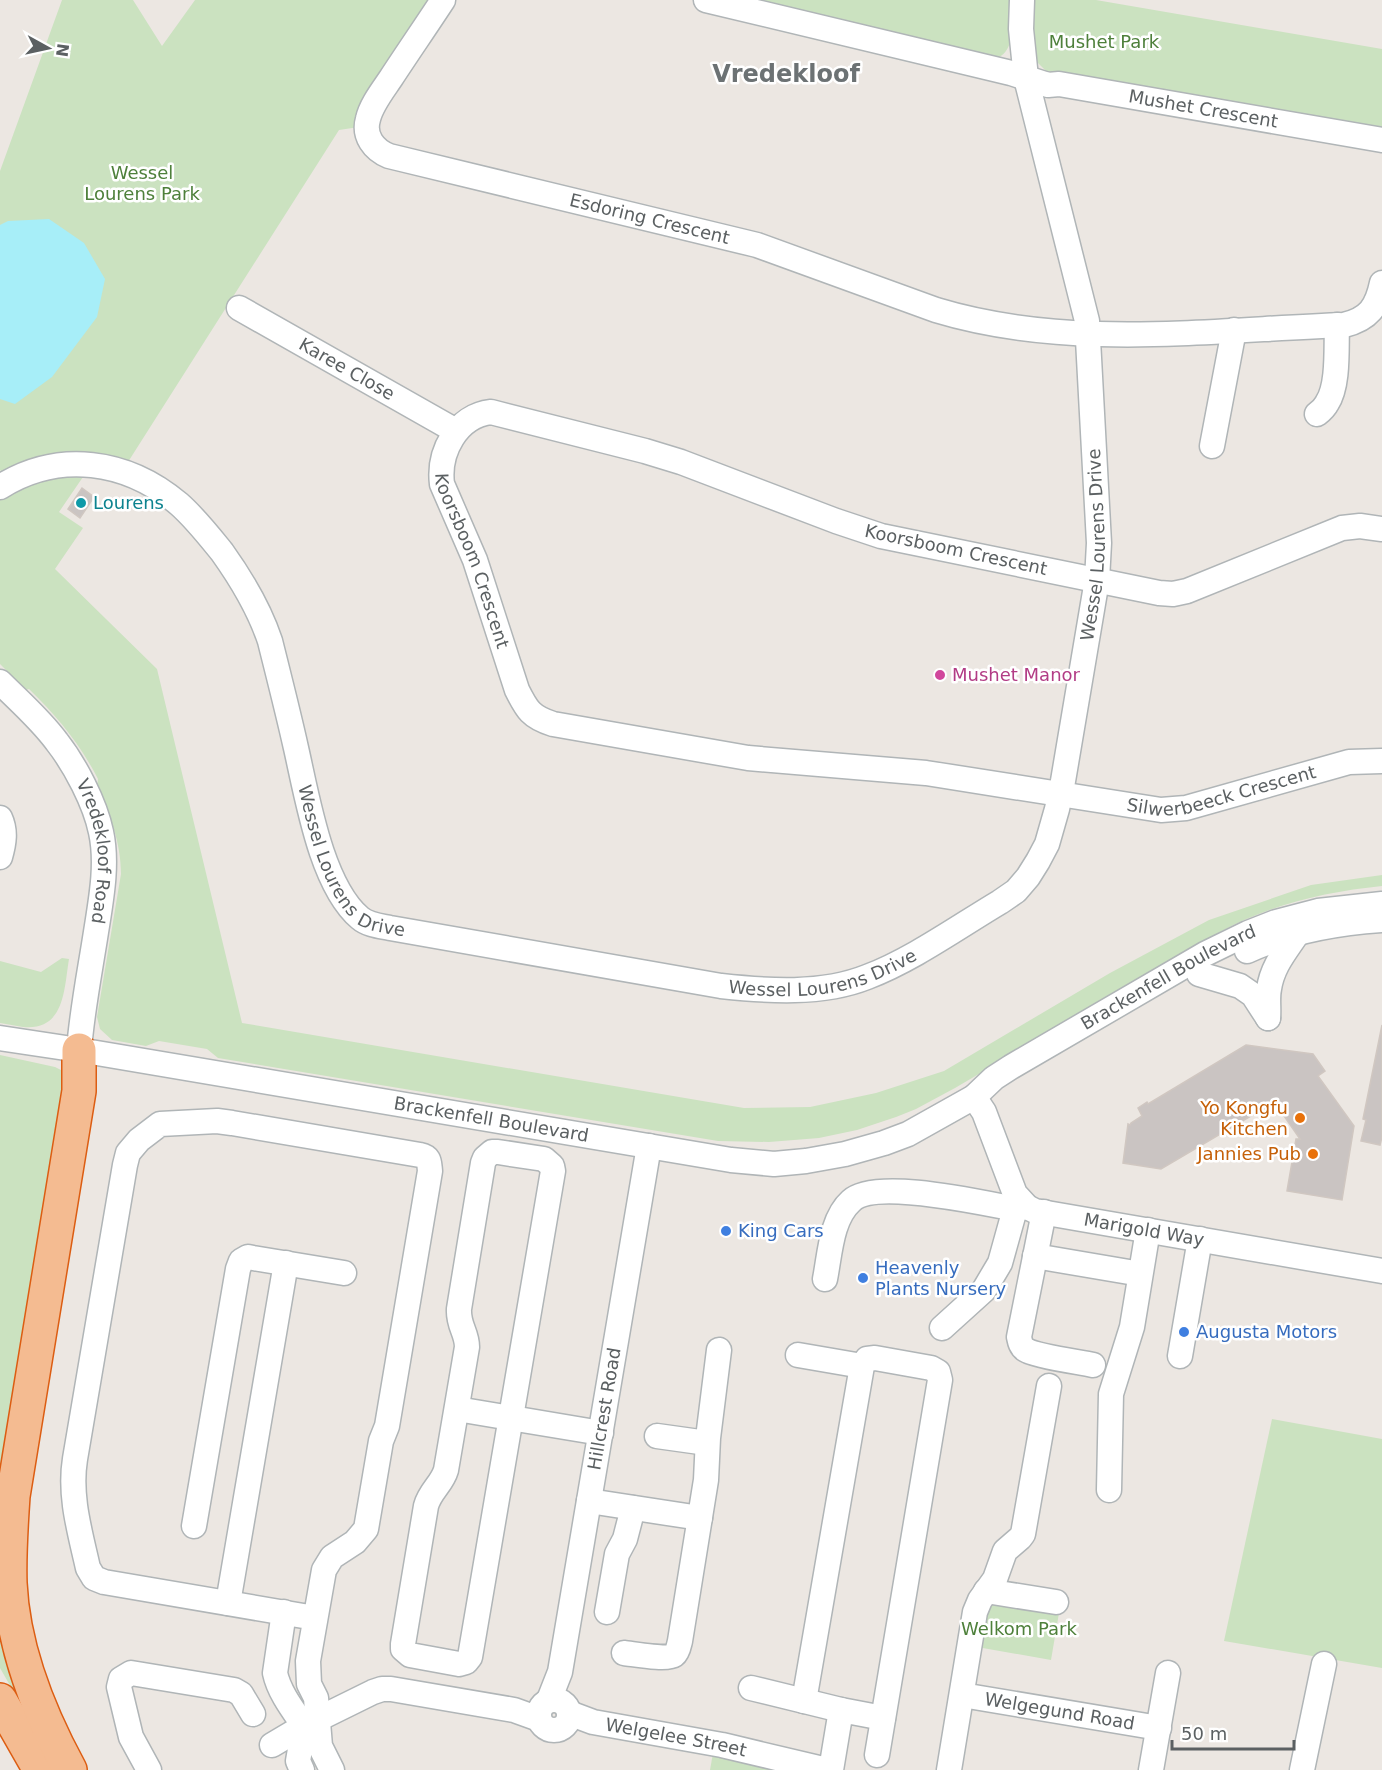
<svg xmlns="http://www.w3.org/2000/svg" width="1382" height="1770" font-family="'DejaVu Sans',sans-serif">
	<rect width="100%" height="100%" fill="#ece7e2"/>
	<!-- green -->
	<g fill="#cbe2c0">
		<path d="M62,0H133L162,46L195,0H433L359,127L339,130L128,462C85,447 43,451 3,473L0,470V171Z"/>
		<path d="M738,0H1011C1011,20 1018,51 995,59Z"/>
		<path d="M1033,0H1096L1382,49V130L1046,71L1038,63L1034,57Z"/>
		<path d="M85,474L59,512L83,528L55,569L157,669L242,1023L744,1108L810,1107L876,1093L944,1071L1110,973L1209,920L1311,885L1382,875V886C1325,892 1271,904 1220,932L955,1088L916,1109L896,1117L857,1130L819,1138L769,1142L718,1141L218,1058L207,1049L159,1041L146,1046L112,1040L100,1029L97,1017L121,874C121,842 110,815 97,786L98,779C80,744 57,716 29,689L26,690L0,664V500L11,492L38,480Z"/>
		<path d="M62,958L69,959C64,989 65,1031 23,1027C15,1026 8,1024 0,1023V961L41,972Z"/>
		<path d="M0,1055L55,1067L61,1070L67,1075L5,1494L39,1736L0,1668Z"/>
		<path d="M1272,1419L1382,1439V1668L1224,1641Z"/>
		<path d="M998,1602L1059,1613L1051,1660L977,1647L987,1609Z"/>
		<path d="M713,1753L783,1770H710Z"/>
	</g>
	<!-- water -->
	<path fill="#a7eef8" d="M49,219L84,243L105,279L97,317L52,377L15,404L0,399V225L8,221Z"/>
	<!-- building -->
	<g fill="#cac4c2" stroke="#d0c7c1" stroke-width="1.5">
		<path d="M82,488L94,497L80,518L68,509Z"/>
		<path d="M1382,1025V1137L1380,1145L1361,1141L1366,1120L1363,1119Z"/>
		<path d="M1246,1045L1313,1054L1325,1071L1318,1076L1354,1126L1342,1200L1287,1191L1296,1139H1300L1280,1110L1278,1113L1261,1110L1161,1169L1123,1163L1128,1124L1130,1125L1131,1123L1142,1116L1138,1108L1147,1102L1148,1104Z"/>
	</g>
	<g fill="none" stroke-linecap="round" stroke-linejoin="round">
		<defs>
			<g id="minor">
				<path id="s1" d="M443,0C426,26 408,52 391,78C383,90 371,105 368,119C363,136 374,150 389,156L757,245L936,310C1068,350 1209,330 1344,325C1369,319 1377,307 1382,283"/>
				<path id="s2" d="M706,0L1011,73L1048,85L1059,84L1382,140"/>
				<path id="s3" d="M239,308L456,431"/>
				<path d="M1317,414C1321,411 1325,407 1327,403C1339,385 1336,347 1337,325"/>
				<path d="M1212,446L1234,330"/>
				<path id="s4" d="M0,487C59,450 127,460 179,504C195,518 209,536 222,552C242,580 259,608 270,641C279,677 288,712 296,748C307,796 321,885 360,918C368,925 380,926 390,928L721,986C767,991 822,995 867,977C912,960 958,927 1000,902L1016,891L1028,877L1038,861L1047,844L1057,809L1063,781L1097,580L1099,543L1087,321L1026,78L1021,29L1022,0"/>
				<path id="s5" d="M1382,529L1360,526L1342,528L1187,591L1173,594L1159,593L881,536L836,521L681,462L645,451L491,412C457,416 438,452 442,484L475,560L517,690C527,710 531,717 553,724L748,758L926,773L1161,810L1186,808L1349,762L1382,761"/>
				<path id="s6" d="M0,682C19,701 41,720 57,742C75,765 95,803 101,832C108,864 101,900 96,932C90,971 82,1010 79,1050"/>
				<path d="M0,818C6,831 4,843 0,857"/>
				<path d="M1247,951C1288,932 1337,923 1382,920"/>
				<path d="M1199,974L1240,986L1253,995L1268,1018"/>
				<path d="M1268,1018C1269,1009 1267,998 1269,989C1272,967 1285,952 1297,934"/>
				<path id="s7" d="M0,1038L79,1050L731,1160L774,1164L806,1161L845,1154L884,1143L908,1134L974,1097L994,1078L1011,1067L1205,954L1248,933L1276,922L1318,911L1382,904"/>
				<path id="s8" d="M974,1097L984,1112L1015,1194L1027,1207L1035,1211L1382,1271"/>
				<path d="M492,1152H498L544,1159L552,1166L553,1171L470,1657L466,1662L459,1664L410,1655L403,1649V1644L426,1506C430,1491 442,1484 446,1470L467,1347C467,1332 458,1326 459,1309L483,1163L485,1158Z"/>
				<path d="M1044,1212L1019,1337C1020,1342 1021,1347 1026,1350C1036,1356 1079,1362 1093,1365"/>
				<path d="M1035,1256L1129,1272"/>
				<path d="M825,1279C830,1254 831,1219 851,1201C875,1178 982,1203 1015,1209L1027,1207"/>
				<path d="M942,1328L984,1290L1000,1263L1015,1209"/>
				<path d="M798,1355L862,1366"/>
				<path d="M1180,1356L1200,1239"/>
				<path d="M457,1409L601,1433"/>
				<path d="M657,1436L707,1443"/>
				<path d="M1109,1490L1111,1394L1132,1327L1148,1230"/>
				<path d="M589,1501L700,1518"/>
				<path d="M194,1526L238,1269L241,1261L248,1257L253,1258L344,1273"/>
				<path d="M986,1591L1056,1602"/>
				<path d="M228,1603L286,1263"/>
				<path d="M284,1612L275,1673C279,1692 293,1710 304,1726L298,1761L302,1770"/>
				<path d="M607,1612L617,1554L625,1539L633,1508"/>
				<path d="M315,1618L104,1582L94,1578L88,1568C80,1532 69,1496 75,1459L125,1165L128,1153L139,1140L160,1124L217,1121L232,1123L420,1155C430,1157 429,1162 430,1171L387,1426L381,1441L366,1529L355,1542L332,1557L324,1570L308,1661L309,1684L316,1698L320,1746L332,1770"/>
				<path d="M624,1653C634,1654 667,1660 674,1655C678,1652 679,1645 680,1641L706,1480L708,1438L719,1350"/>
				<path d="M751,1688L841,1710"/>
				<path id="s9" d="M962,1695L1159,1728"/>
				<circle cx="554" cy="1715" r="15"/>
				<path id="s10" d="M549,1700L560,1672L649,1146"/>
				<path d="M804,1701L862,1366L867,1359L875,1358L931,1368L938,1372L940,1380L877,1755"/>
				<path id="s11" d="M569,1713L593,1722L722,1745L827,1770"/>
				<path d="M272,1745L304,1726L373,1692L382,1689H391L514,1710L539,1719"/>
				<path d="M149,1770L131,1737L119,1687L121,1679L131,1673L234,1690L241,1694L253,1714"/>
				<path d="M831,1770L841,1710L883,1718"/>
				<path d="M949,1770L975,1612L980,1600L995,1579L1005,1551L1020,1538L1023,1534L1049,1386"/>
				<path d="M1151,1770L1168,1673"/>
				<path d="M1302,1770L1324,1664"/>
			</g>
			<g id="highway">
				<path d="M0,1700L40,1770"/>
				<path d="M70,1770C39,1713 13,1649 10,1583C9,1554 11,1525 13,1496L79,1091V1050"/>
			</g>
		</defs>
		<!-- minor casing -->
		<use href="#minor" stroke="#b0b5b7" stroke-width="27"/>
		<!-- highway casing -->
		<use href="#highway" stroke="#dc5d12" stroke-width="36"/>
		<!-- minor -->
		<use href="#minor" stroke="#fff" stroke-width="24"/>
		<!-- highway -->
		<use href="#highway" stroke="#f4bb91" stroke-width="33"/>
	</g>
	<!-- markers -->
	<circle fill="#0f9aa8" stroke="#fff" stroke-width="2" cx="81" cy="503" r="6"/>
	<circle fill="#d1479c" stroke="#fff" stroke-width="2" cx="940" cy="675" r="6"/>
	<g fill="#e8710a" stroke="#fff" stroke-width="2">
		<circle cx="1300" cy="1118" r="6"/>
		<circle cx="1313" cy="1154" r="6"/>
	</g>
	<g fill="#3f7fe0" stroke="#fff" stroke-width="2">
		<circle cx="726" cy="1231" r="6"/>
		<circle cx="863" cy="1278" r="6"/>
		<circle cx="1184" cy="1332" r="6"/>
	</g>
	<g text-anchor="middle" stroke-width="5" stroke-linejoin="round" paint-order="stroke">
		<!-- park labels -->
		<g font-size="18" fill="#4e803b" stroke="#fff">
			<text x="1104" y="48">Mushet Park</text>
			<text x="142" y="179">Wessel<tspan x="142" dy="21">Lourens Park</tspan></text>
			<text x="1019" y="1635">Welkom Park</text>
		</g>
		<!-- street labels -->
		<g font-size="18" fill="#5b6062" stroke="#fff">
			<text dy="6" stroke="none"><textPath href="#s2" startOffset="510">Mushet Crescent</textPath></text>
			<text dy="6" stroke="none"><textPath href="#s1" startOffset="456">Esdoring Crescent</textPath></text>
			<text dy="6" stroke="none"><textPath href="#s3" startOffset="124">Karee Close</textPath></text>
			<text dy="6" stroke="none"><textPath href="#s4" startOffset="1702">Wessel Lourens Drive</textPath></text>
			<text transform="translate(956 550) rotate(12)" y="6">Koorsboom Crescent</text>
			<text dy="6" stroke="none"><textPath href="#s5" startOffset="1108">Koorsboom Crescent</textPath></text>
			<text dy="6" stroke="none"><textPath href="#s5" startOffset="1974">Silwerbeeck Crescent</textPath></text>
			<text dy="6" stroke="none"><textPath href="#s6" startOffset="202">Vredekloof Road</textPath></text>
			<text dy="6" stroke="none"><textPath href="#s4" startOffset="604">Wessel Lourens Drive</textPath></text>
			<text dy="6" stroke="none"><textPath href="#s4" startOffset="1126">Wessel Lourens Drive</textPath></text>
			<text dy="6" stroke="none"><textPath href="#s7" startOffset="1227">Brackenfell Boulevard</textPath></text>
			<text dy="6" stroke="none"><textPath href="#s7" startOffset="498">Brackenfell Boulevard</textPath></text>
			<text dy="6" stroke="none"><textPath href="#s8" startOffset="243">Marigold Way</textPath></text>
			<text dy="6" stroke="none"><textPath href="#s10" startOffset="297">Hillcrest Road</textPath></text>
			<text dy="6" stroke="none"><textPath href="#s9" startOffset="99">Welgegund Road</textPath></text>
			<text dy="6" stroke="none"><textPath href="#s11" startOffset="110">Welgelee Street</textPath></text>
		</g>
		<!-- culture labels -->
		<g font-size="18" fill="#0d838f" stroke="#fff" text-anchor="start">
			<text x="93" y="509">Lourens</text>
		</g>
		<!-- hotel labels -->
		<g font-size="18" fill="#b23c85" stroke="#fff" text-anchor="start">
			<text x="952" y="681">Mushet Manor</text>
		</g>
		<!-- food labels -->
		<g font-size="18" fill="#c56008" stroke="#fff" text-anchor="end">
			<text x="1288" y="1114">Yo Kongfu<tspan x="1288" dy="21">Kitchen</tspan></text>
			<text x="1301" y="1160">Jannies Pub</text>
		</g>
		<!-- shop labels -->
		<g font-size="18" fill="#366cbe" stroke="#fff" text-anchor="start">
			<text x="738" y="1237">King Cars</text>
			<text x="875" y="1274">Heavenly<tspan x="875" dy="21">Plants Nursery</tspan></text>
			<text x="1196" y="1338">Augusta Motors</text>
		</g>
		<!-- district labels -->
		<g font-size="24" font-weight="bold" fill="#6c7274" stroke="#fff">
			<text x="786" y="82">Vredekloof</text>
		</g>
	</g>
	<!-- north arrow -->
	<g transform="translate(48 48) rotate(98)" stroke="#ffffff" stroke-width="4.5" paint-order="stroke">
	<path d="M0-4.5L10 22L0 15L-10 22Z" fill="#5b6062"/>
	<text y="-9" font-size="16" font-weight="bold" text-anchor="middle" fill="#5b6062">N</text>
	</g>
	<!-- scale -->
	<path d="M1172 1740v9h122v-9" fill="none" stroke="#5b6062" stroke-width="3"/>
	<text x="1181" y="1740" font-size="18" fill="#5b6062" stroke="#ffffff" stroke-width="4.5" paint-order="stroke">50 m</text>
</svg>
